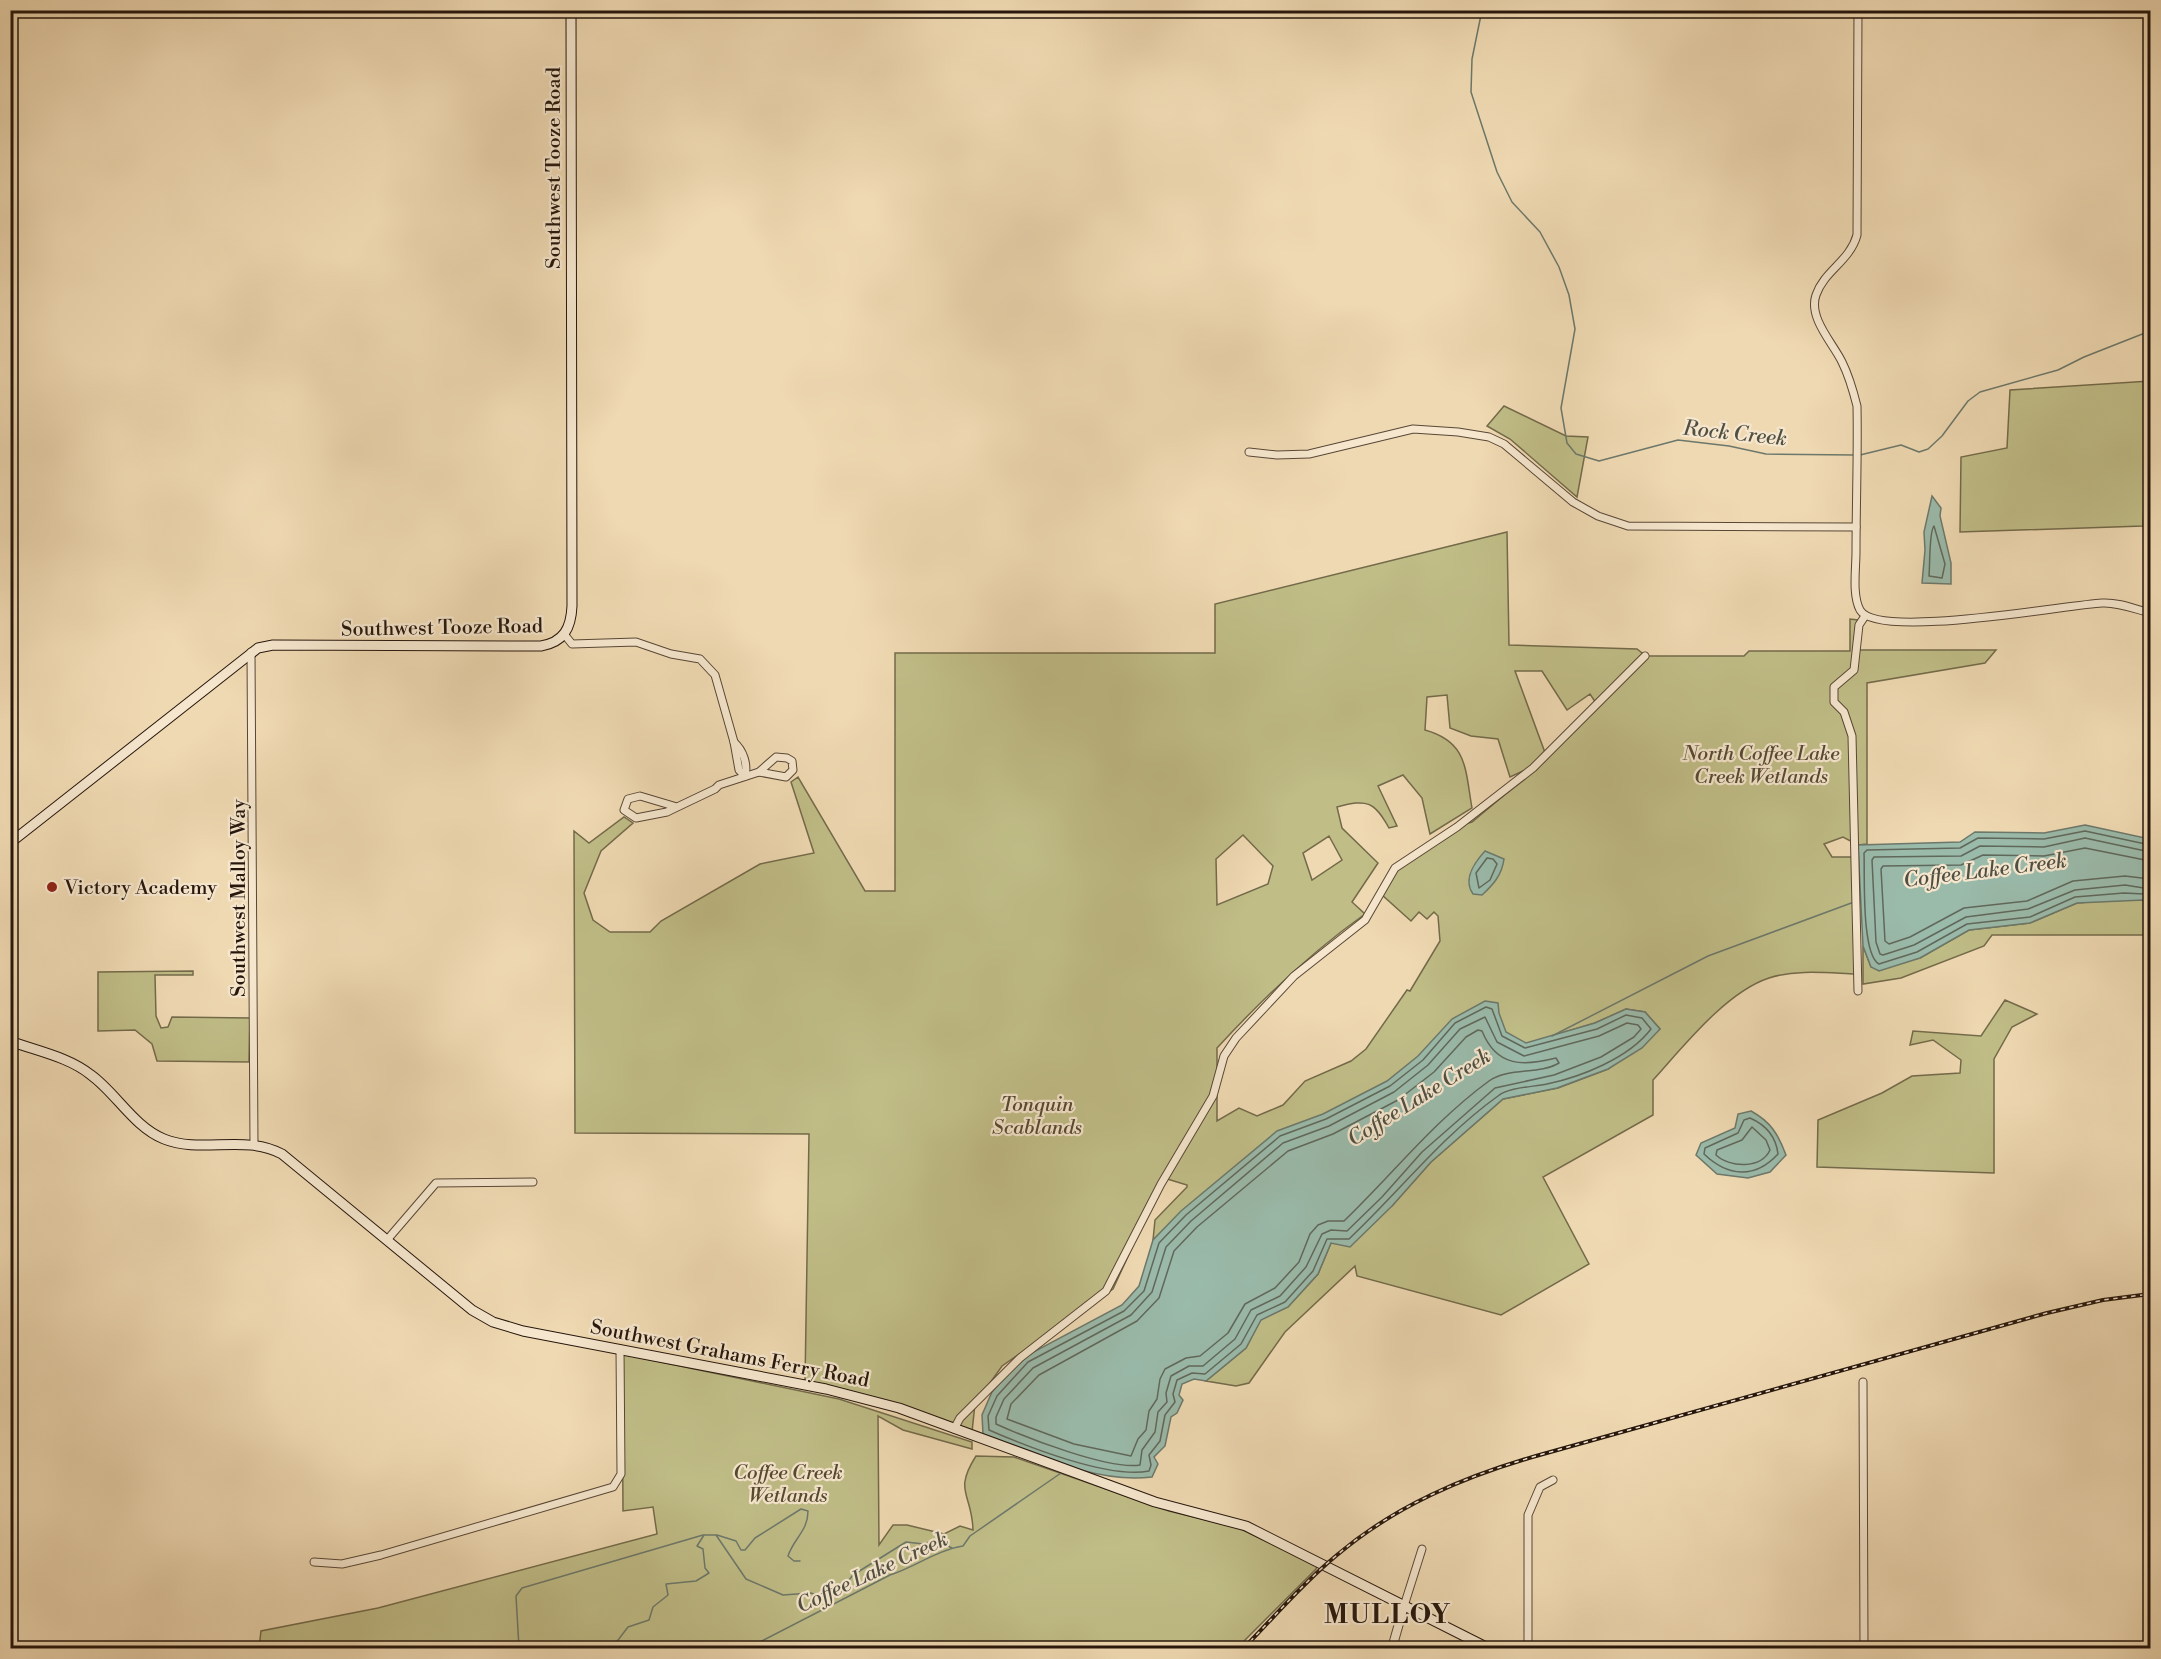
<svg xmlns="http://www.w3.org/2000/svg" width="2161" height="1659" font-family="'Libre Bodoni',serif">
	<rect width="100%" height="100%" fill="#efd9b2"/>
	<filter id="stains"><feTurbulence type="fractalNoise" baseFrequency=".00333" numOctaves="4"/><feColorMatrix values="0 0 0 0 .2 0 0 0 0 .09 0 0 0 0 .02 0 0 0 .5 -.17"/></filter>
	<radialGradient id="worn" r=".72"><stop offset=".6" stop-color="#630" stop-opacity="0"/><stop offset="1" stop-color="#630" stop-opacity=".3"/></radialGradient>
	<!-- green -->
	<g fill="#c0bd87" stroke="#736a4a" stroke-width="1.5" fill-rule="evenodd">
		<path d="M2150,381V444H2147L2143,526L1960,532L1961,457L2007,448L2010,390Z"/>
		<path d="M1504,406L1566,436L1588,437L1577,497L1510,439L1487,426Z"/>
		<path d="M1507,532L1509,645L1637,649L1646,656H1744L1749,651H1850V619L1858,620V650H1996L1985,663L1867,683V844L1858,845L1843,837L1824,844L1832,857H1854L1856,974C1828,973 1797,969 1769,978C1726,992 1683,1047 1653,1080V1115L1543,1177L1589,1264L1501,1315L1357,1276L1355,1266L1285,1332L1249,1383L1236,1386L1206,1381L1246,1348L1261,1319L1288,1307L1318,1274L1331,1243L1392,1206L1431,1162L1503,1099L1558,1088L1608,1069L1660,1029L1645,1012L1626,1009L1595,1023L1555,1035L1206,1191L1153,1240L1155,1220L1187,1187V1185L1164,1178L1113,1289L1002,1366L975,1404L972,1432L805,1383L809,1134L575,1133L574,831L589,843L624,817L633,823L601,851L584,893L593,920L610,932H650L661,921L760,864L814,853L791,782L798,777L865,891H895V653H1215V604ZM1515,671H1542L1567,710L1590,694L1596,703L1547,758ZM1447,695L1450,728L1471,736L1498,739L1510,777L1545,761L1472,822L1461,825L1390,874L1381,894L1411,921L1419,912L1427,919L1434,912L1438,916L1440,941L1410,991L1407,990L1366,1049L1351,1061L1305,1081L1283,1105L1257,1116L1239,1108L1217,1121V1048C1263,998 1310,953 1365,914L1352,902L1378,863L1342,828L1337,807C1367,799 1374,801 1389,828L1397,826L1378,786L1403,775L1422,798L1430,834L1472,808C1465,769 1468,742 1425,730L1427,697ZM1243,835L1273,866L1268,884L1217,905L1216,859ZM1329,836L1342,860L1312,880L1303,853Z"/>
		<path d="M2124,899L2143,900L2150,913V935H1992L1984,946L1901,978L1863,984V946L1871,967L1920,958L1969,930L2030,923L2077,903Z"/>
		<path d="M193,971V975H155L156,1016L161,1028L168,1027L172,1017L250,1018L249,1062L157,1061L152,1044L135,1030L98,1031V972Z"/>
		<path d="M2005,1000L2037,1014L2012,1027L1994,1059V1173L1817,1167L1818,1120L1882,1093L1912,1076L1960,1073L1961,1060L1933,1040L1910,1045L1913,1031L1981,1036Z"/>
		<path d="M622,1354L839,1399L972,1442V1449L903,1430L878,1416L879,1545L893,1525H907L944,1534L960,1526L973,1530C972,1493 953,1492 976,1456L1014,1457L1169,1511L1239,1528L1317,1566L1316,1569L1237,1648H259L261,1631L378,1608L657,1534L653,1507L623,1511Z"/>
	</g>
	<!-- water -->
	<g fill="#9abaaa" stroke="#6c786b" stroke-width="1.5">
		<path d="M1932,496L1941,508L1940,516L1951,563V584L1922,583L1925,550L1924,532Z"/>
		<path d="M2085,825L2150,839V913L2143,900L2077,903L2030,923L1969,930L1920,958L1879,971L1871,967L1863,946L1858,845L1960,842L1975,832L2044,833Z"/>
		<path d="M1485,851L1504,859C1502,875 1493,885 1482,895L1473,894C1462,879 1475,862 1485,851Z"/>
		<path d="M1485,1001L1498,1003L1499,1013L1506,1032L1526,1043L1595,1023L1626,1009L1645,1012L1660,1029L1642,1048L1608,1069L1557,1088L1503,1099L1431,1162L1392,1206L1350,1247L1331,1243L1318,1274L1288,1307L1261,1320L1246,1348L1206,1381L1194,1379L1182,1384L1179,1395L1183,1400L1177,1413L1171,1417L1165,1446L1154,1457L1158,1464L1152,1477C1095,1484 1036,1454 983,1434L982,1415L992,1392L1005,1377L1024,1357L1122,1305L1139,1286L1153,1240L1181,1211L1277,1131L1323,1114L1387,1081L1418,1056L1452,1019Z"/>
		<path d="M1751,1111C1771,1122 1778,1134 1786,1155L1770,1172L1748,1178L1717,1174L1696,1155L1701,1143L1735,1128L1738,1114Z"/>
	</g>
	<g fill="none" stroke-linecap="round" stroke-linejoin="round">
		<!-- shore -->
		<g stroke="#60685b" stroke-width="1.5">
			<path d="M1934,526L1945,564L1942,578L1929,576C1930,566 1929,531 1934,526Z"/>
			<path d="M2150,845L2085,831L2044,839L1978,838L1960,848L1867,850L1864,853C1865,874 1861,954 1879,964L1917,952L1967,924L2030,917L2075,897L2124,893L2144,894L2150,900"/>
			<path d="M2150,852L2085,838L2044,847L1980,846L1961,856L1874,857L1872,860L1876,942L1880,954L1883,955L1914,945L1966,917L2028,909L2075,890L2125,885L2150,889"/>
			<path d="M1487,858L1493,859L1497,864L1490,880L1479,888L1476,873Z"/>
			<path d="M2150,861L2085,848L2044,856L1983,855L1961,865L1883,866L1881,869L1885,941L1889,944L1910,937L1964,908L2027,901L2073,881L2125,876L2150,879"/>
			<path d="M1486,1007L1492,1009L1502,1036L1525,1048L1597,1029L1626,1015L1642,1018L1651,1029C1629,1058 1581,1077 1547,1084C1533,1087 1509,1087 1498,1096C1442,1136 1399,1192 1349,1239H1327L1313,1271L1285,1302L1257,1315L1241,1344L1205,1374L1192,1373L1177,1380L1173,1394L1175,1402L1165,1415L1160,1441L1149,1455L1151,1465L1149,1471C1109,1479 1028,1447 989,1430L988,1416L997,1396L1028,1362L1124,1311L1144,1291L1159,1243L1186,1215L1280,1136L1326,1119L1390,1086L1423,1060L1455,1023Z"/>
			<path d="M1485,1017L1497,1042L1524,1056L1599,1036L1627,1023L1638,1025L1641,1029L1634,1037L1601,1057L1554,1075L1495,1088L1422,1152L1382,1197L1347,1231L1331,1230L1322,1234L1306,1267L1280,1296L1251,1310L1235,1339L1203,1366H1189L1171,1376L1166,1393L1167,1402L1158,1412L1155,1432L1142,1450L1140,1465C1109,1470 1027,1438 996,1424V1417L1004,1399L1033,1368L1131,1315L1152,1292L1166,1247L1191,1221L1283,1143L1329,1126L1394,1092L1428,1065L1460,1029Z"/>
			<path d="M1478,1030L1482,1031C1497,1068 1524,1066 1556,1058L1559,1063C1539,1075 1509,1067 1489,1081C1434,1121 1392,1175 1344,1221H1328L1318,1225L1310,1234L1299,1262L1275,1288L1245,1304L1228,1333L1200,1356L1186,1358L1165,1369L1160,1379L1157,1399L1149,1411L1146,1430L1138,1439L1131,1456L1074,1444L1007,1419L1011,1404L1039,1375L1137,1321L1159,1298L1174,1251L1197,1227L1288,1151L1333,1134L1398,1100L1434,1072L1466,1037Z"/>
			<path d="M1750,1118C1766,1125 1776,1137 1778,1154C1755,1179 1728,1177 1704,1154L1705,1148L1738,1133L1744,1120Z"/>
			<path d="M1752,1127L1766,1140L1770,1150C1761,1169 1730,1168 1716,1155L1717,1150L1742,1140Z"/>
		</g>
		<!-- stream -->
		<g stroke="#6c786b" stroke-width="1.5">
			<path d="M1482,10L1472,59L1471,92L1497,172L1512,202L1540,232L1559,267L1569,295L1575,329L1561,408L1567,443L1576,454L1599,461L1678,440L1729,446L1766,454L1855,455"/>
			<path d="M1860,455L1901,445L1919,452L1928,449L1942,436L1968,401L1980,392L2058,370L2084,357L2150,331"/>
			<path d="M1552,1036L1708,956L1854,902"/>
			<path d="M717,1535L736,1541L741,1550H745L755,1538L801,1509L808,1511C808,1531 794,1538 788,1556L794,1561H800"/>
			<path d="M519,1648L516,1596L522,1588L703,1535"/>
			<path d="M615,1648V1644L628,1627L649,1620L653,1607L668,1595L666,1584L696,1581L709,1573L705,1568L703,1549L697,1546L704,1535H716L746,1579L783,1595L811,1593L822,1598L837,1595L853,1575L906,1542L924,1544L936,1540L952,1548"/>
			<path d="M748,1648L890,1575C915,1567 937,1550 963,1546L970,1536L1061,1473"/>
		</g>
		<defs>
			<g id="minor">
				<path d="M1858,10L1857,235C1850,261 1824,271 1816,295C1808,318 1833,343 1842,362C1849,376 1853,390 1857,406C1858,454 1856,503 1856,552C1856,569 1852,595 1860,610C1877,640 2065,605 2102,603C2118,602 2135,609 2150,613"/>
				<path d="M1249,452L1277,455L1309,454L1413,429L1458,432L1489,437L1504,444L1573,502L1598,516L1628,526L1856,527"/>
				<path d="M564,634L572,644L636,642L671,654L700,659L715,675L734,742L739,770L745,776"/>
				<path d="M251,652L254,1145"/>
				<path d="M734,742C743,750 748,764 745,776"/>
				<path d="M776,757L787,758L792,761L793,770L786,777L759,772Z"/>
				<path d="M677,807L640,796L628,799L624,810L636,818L667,812L671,810L715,789L719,785L759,772"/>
				<path d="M1858,991L1852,736L1844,712L1834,702V687L1854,670L1859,625L1865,616"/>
				<path d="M387,1240L436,1183L533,1182"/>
				<path d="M1863,1382L1864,1648"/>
				<path d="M954,1429L960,1418L1020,1358L1106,1291L1161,1184L1213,1096L1224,1056L1236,1038L1294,976L1365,920L1395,868L1457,827L1533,768L1645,656"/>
				<path d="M314,1562L342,1564L381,1555L613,1487L621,1474L620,1349"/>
				<path d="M1404,1606L1422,1549"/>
				<path d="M1528,1648V1515L1540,1487L1553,1480"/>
			</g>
			<path id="tertiary" d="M1392,1648L1404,1606"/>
			<g id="secondary">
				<path d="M10,843L258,648L273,645L541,646C564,642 571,628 572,606L571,10"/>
				<path d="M10,1041C37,1051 69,1057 91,1075C116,1093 134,1127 164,1139C201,1154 245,1134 282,1154L472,1310L493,1322L523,1331L826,1389L899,1408L1155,1502L1246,1526L1488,1648"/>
			</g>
		</defs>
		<!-- minor casing -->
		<use href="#minor" stroke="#584736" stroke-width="9"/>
		<!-- tertiary casing -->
		<use href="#tertiary" stroke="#584736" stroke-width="10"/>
		<!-- secondary casing -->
		<use href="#secondary" stroke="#26160c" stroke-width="11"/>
		<!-- minor -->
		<use href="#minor" stroke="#f5e6cd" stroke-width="7"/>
		<!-- tertiary -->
		<use href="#tertiary" stroke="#f5e6cd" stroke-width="8"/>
		<!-- secondary -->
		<use href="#secondary" stroke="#f5e6cd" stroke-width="9"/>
		<defs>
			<path id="rail" d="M1244,1648C1274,1617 1303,1583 1337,1555C1395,1506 1463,1477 1536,1456L2047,1313L2103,1300L2150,1294"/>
		</defs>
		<!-- rail casing -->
		<use href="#rail" stroke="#26160c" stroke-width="4"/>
		<!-- rail -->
		<use href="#rail" stroke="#f5e6cd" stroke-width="1.5" stroke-dasharray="4.5" stroke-linecap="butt"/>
	</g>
	<!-- markers -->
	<circle fill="#8f2418" stroke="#f5e6cd" stroke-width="2" cx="52" cy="887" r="6"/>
	<g text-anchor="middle" stroke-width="4.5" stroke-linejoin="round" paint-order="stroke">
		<!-- street labels -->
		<g font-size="20" fill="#26160c" stroke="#f5e6cd">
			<text transform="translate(553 168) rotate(-90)" y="7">Southwest Tooze Road</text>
			<text transform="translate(442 627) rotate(-1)" y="7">Southwest Tooze Road</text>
			<text transform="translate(238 898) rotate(-90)" y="7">Southwest Malloy Way</text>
			<text transform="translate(730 1353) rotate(11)" y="7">Southwest Grahams Ferry Road</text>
		</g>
		<!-- park labels -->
		<g font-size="20" font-style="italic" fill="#544831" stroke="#f5e6cd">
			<text x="1761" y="760">North Coffee Lake<tspan x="1761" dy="23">Creek Wetlands</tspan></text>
			<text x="1037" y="1111">Tonquin<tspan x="1037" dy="23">Scablands</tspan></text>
			<text x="788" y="1479">Coffee Creek<tspan x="788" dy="23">Wetlands</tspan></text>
		</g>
		<!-- poi labels -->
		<g font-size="20" fill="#26160c" stroke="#f5e6cd" text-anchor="start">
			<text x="64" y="894">Victory Academy</text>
		</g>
		<!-- water labels -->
		<g font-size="21" font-style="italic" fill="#4f4f43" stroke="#f5e6cd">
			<text transform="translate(1735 433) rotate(6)" y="7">Rock Creek</text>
			<text transform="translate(1985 870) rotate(-7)" y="7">Coffee Lake Creek</text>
			<text transform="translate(1419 1097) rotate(-32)" y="7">Coffee Lake Creek</text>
			<text transform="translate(872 1572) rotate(-25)" y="7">Coffee Lake Creek</text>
		</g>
		<!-- district labels -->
		<g font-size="26" font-weight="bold" letter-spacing="1.5" fill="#26160c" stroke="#f5e6cd">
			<text x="1388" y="1623">MULLOY</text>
		</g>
	</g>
	<!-- margin -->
	<rect width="2161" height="1659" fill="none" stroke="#efd9b2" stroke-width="36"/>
	<rect x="12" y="12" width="2137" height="1635" fill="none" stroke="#26160c" stroke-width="3"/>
	<rect x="18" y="18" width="2125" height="1623" fill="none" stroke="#26160c" stroke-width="1.5"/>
	<rect width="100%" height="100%" filter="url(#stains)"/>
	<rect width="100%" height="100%" fill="url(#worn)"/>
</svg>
